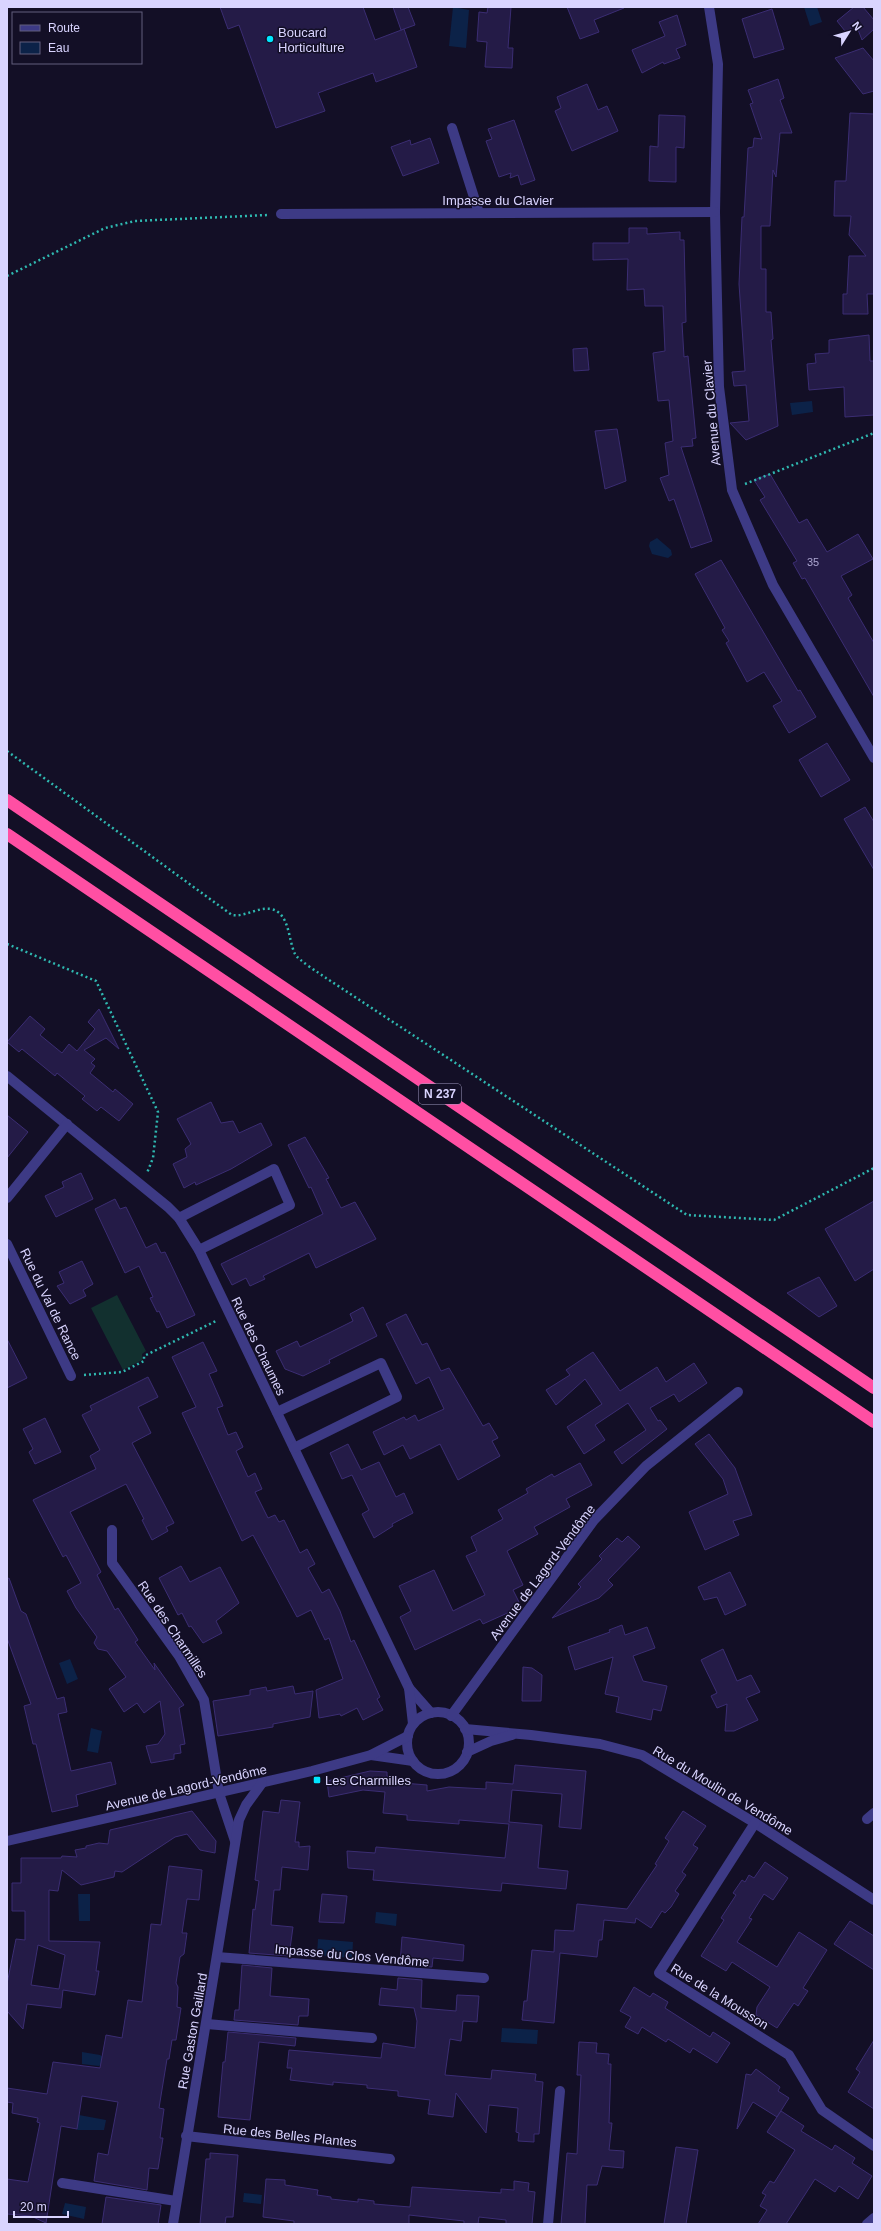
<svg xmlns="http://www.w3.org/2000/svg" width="881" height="2231" font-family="Helvetica,sans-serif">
	<rect width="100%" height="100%" fill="#130f26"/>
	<!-- green -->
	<path fill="#12302f" d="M117,1295L146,1351L142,1354V1360L123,1370L91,1308Z"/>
	<!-- water -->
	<g fill="#0c2248">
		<path d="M453,7L469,10L466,48L449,46Z"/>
		<path d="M804,7H817L822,22L810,26Z"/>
		<path d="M812,401L813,412L792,415L790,403Z"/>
		<path d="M657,538L671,550L672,555L668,558L652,554L649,546L650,542Z"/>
		<path d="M70,1659L78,1679L67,1684L59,1663Z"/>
		<path d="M91,1728L102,1731L98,1753L87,1751Z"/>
		<path d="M78,1894H90V1921H79Z"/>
		<path d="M376,1912L397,1914L396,1926L375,1923Z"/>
		<path d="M318,1939L353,1942L352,1958L317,1955Z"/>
		<path d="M502,2028L538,2030L537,2044L501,2042Z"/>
		<path d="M82,2052L100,2055L103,2057L102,2064L99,2066L82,2064Z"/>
		<path d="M79,2115L106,2120L104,2130H77Z"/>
		<path d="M244,2193L262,2195L261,2204L243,2202Z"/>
		<path d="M65,2203L86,2207L84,2219L62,2214Z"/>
	</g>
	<!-- building -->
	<g fill="#241b47" stroke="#3b2d73" fill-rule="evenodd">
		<path d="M220,7H363L375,40L404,29L417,67L376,82L373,73L318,93L325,111L276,128L239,25L228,29Z"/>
		<path d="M393,7H408L415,25L401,30Z"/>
		<path d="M488,7H511L508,48H513L512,68L485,67L487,42L477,41L479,12L487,13Z"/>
		<path d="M567,7H624V8L594,20L599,32L580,39Z"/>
		<path d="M854,7H863L874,20V29L862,40L857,27L845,31L837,21Z"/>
		<path d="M772,9L784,49L754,58L742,19Z"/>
		<path d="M677,15L686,45L676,49L680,58L664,64L663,62L642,73L632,50L665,36L659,22Z"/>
		<path d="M863,48L874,61V91L863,94L835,58Z"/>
		<path d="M778,79L784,98L780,100L792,133H780L776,177L773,170L770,226H761V269H766V312H771L773,339L771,340L778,426L746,440L730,423L749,421L746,385L734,386L732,372L745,371L739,284L742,217H744L748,148L753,147L754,138L762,139L750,104L753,103L748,90Z"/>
		<path d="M587,84L598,110L607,106L618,131L572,151L555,111L561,108L557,97Z"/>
		<path d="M850,113L874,114V294H867L868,314H843V294H847L849,256H866L849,235L851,216H834L835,181H846Z"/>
		<path d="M659,115L685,116L684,148L676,147V182L649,181L650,146L658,147Z"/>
		<path d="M514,120L535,180L521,185L518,175L510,178L511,173L499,177L486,141L492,139L488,129Z"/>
		<path d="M430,138L439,163L403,176L391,147L410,140L411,145Z"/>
		<path d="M629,228H647V234L680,232V240H684L686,322L682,323L684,357L688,356L696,438L692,439L693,446L681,447L712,541L691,548L674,499L669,501L660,478L669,475L665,443L673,441L669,400L658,401L653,353L665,351L663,306H645L644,289L627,290L628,259L593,260V243H629Z"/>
		<path d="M869,335L870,361H874V415L845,417L844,387L809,390L807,364L816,363L815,354L829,353V340Z"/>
		<path d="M587,348L589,370L574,371L573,349Z"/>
		<path d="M617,429L626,481L605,489L595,431Z"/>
		<path d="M770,474L799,523L807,519L827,552L858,534L873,559L841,576L852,595L848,598L874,643V697L805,578L802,579L793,563L797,561L760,500L765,497L754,480Z"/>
		<path d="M721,560L798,691L800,690L816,717L789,733L773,706L782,701L764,672L747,682L726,643L729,641L722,630L725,628L695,574Z"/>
		<path d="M827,743L850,780L821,797L799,760Z"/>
		<path d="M865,807L874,822V870L844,819Z"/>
		<path d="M99,1009L119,1049L106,1038L84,1050L95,1059L91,1063L95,1066L90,1073L113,1092L115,1089L133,1104L119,1121L101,1107L97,1111L82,1099L85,1096L57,1073L55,1076L22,1049L19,1052L7,1042L30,1016L45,1029L40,1035L62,1053L69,1044L77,1051L95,1029L88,1022Z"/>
		<path d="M211,1102L221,1123L233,1121L239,1133L261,1123L272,1145L231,1169L196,1185L195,1182L184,1188L173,1164L187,1157L185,1149L191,1144L177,1119Z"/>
		<path d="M7,1115L28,1132L7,1158Z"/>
		<path d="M305,1137L329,1178L326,1179L341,1208L355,1202L376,1239L316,1268L309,1253L263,1276L265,1279L250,1286L246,1278L232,1285L221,1264L323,1214L311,1187L309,1188L288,1145Z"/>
		<path d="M81,1173L93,1199L56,1217L45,1196L64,1187L62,1182Z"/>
		<path d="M115,1199L120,1209L126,1207L146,1248L156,1243L161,1253L165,1252L195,1315L167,1328L159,1311L157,1312L150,1298L153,1297L139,1266L125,1273L95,1209Z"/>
		<path d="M874,1201V1269L855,1281L825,1229Z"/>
		<path d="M82,1261L93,1284L83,1290L86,1296L70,1304L57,1286L64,1283L59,1272Z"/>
		<path d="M819,1277L837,1306L819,1317L787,1293Z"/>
		<path d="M363,1307L377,1336L329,1360L330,1363L303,1376L285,1369L276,1351L297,1341L300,1347L329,1333L353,1321L350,1314Z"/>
		<path d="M406,1314L422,1345L427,1343L441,1371L449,1368L483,1426L489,1423L498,1438L492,1441L500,1456L458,1480L440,1444L410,1459L403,1445L384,1455L373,1432L404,1417L406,1420L415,1415L418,1421L444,1409L429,1377L416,1384L386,1324Z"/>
		<path d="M7,1339L27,1378L7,1388Z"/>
		<path d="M203,1342L217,1371L209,1374L223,1406L217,1408L228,1435L236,1432L243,1447L236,1451L248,1477L255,1473L262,1489L255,1492L268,1518L275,1515L279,1522L284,1520L300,1553L307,1549L315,1564L308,1568L322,1593L329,1589L340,1611L351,1642L354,1640L380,1697L377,1699L383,1710L363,1720L357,1708L341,1716L340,1714L319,1718L316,1690L343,1679L329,1638L325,1640L311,1610L297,1617L253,1535L242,1541L182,1413L196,1407L172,1357Z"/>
		<path d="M593,1352L620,1391L657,1367L666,1382L694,1363L707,1383L679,1402L674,1394L650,1408L658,1421L660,1420L667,1429L622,1464L614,1452L646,1430L628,1403L595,1425L605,1440L584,1454L567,1427L602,1404L585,1379L556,1405L546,1390L570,1375L566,1370Z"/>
		<path d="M148,1377L158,1397L138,1407L151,1433L132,1443L174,1523L166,1527L168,1531L152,1540L142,1520L144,1519L126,1484L70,1512L101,1572L97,1575L115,1610L118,1608L138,1640L135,1642L155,1670L154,1663L184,1705L179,1708L185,1744L180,1745L181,1753L174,1754V1759L151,1763L146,1746L158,1744L165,1734L160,1701L144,1713L137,1703L124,1712L111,1692L109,1689L126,1677L107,1651L98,1649L94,1643L97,1637L76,1608L67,1591L81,1583L66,1555L63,1557L33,1500L96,1469L90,1456L100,1450L82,1415L92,1410L90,1406Z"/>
		<path d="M45,1418L61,1452L35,1464L29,1452L33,1449L23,1429Z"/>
		<path d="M709,1434L735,1468L752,1515L733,1521L739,1535L705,1550L689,1512L728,1494L723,1479L695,1444Z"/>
		<path d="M348,1444L361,1470L379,1462L396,1497L404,1493L413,1513L392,1524L393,1526L374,1538L362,1514L369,1510L352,1475L342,1479L330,1453Z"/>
		<path d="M580,1463L592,1485L566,1499L570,1507L534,1527L538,1534L507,1551L523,1585L513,1590L519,1602L512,1611L483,1624L480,1619L415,1650L400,1617L411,1611L399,1586L434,1570L453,1611L485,1595L466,1556L477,1551L471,1537L503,1519L498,1510L528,1493L526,1489L552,1474L554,1477Z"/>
		<path d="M628,1536L640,1547L608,1580L613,1585L599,1598L552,1618L581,1587L578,1584L602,1559L599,1556L617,1538L622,1542Z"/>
		<path d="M181,1566L190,1582L220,1567L239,1603L216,1621L222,1633L203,1643L191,1626L189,1627L182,1613L178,1615L159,1578Z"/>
		<path d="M730,1572L746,1605L725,1615L717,1597L704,1600L698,1587Z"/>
		<path d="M9,1578L21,1611L26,1614L57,1699L64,1697L67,1712L58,1714L71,1771L111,1762L116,1784L76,1795L78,1806L52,1812L36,1744H33L24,1706L31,1704L7,1638V1579Z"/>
		<path d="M622,1625L625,1635L647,1627L655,1648L633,1656L643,1681L667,1686L661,1711L653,1709L651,1720L616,1712L619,1697L605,1694L613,1657L575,1670L568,1647L610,1632L609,1630Z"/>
		<path d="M723,1649L737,1681L751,1675L760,1692L746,1698L758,1720L734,1731H725L727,1704L717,1708L711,1696L717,1693L701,1660Z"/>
		<path d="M523,1667L532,1668L542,1675L541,1701H522Z"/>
		<path d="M293,1686L295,1694L313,1691L310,1717L273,1724V1727L218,1736L213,1701L250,1695V1690L266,1687L267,1691Z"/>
		<path d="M515,1765L586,1771L581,1829L559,1827L562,1794L512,1790L509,1822L542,1825L538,1868L568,1871L566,1889L502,1883L501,1891L373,1880L374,1870L348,1868L347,1851L375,1853L376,1847L505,1858L509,1824L459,1820V1824L407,1820V1815L383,1813L385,1792L363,1790L329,1797L327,1781L370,1771L387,1772V1776L403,1783L427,1785V1791L449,1787L486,1789V1782L513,1784Z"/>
		<path d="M281,1800L300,1802L295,1842H299V1847L310,1846L308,1870L282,1867L280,1890H274L271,1925L293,1927L289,1956L249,1953L253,1909L255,1910L259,1881L255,1880L263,1811L279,1813Z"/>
		<path d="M192,1811L216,1841L215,1853L200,1850L187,1834L175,1837L122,1872L115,1871L114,1877L81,1885L62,1870L58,1891L49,1890V1941L100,1942L96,1971H99L95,1995L63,1990L61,2008L27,2004L23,2029L7,2011V1984L16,1939L25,1940V1911H12V1883H21V1858H61L62,1856L77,1857L75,1850L86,1848V1846L99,1843L108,1844L110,1830ZM38,1945L65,1955L59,1989L31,1985Z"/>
		<path d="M683,1811L706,1826L693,1845L698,1848L682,1872L686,1875L675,1891L679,1894L671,1907L665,1913L662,1911L651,1928L636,1918L635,1923L604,1920L602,1940H599L597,1957L560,1953L554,2023L522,2020L524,2001H527L532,1950L554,1952L555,1930L574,1931L577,1904L627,1909L657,1865L655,1864L669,1841L665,1838Z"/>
		<path d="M765,1862L788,1878L773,1900L764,1894L749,1918L752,1919L737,1942L777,1967L799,1932L827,1950L803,1988L808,1991L798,2006L794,2003L777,2028L756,2015L757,2007L770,1987L732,1962L726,1971L701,1956L724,1920L721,1918L736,1895L733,1893L742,1880L745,1882L749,1875L754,1878Z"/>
		<path d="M169,1866L202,1870L199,1900L187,1899L182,1933H187L184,1954L180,1957L176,1983L178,1987L177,2007L181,2008L176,2040H172L169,2059H167L159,2108L164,2109L160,2138H163L158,2169L149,2168L147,2190L94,2181L98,2153L108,2155L118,2102L82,2096L77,2129L61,2126L46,2223L31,2216L7,2214V2179L28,2182L40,2123L37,2122L38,2118L12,2113L13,2103L7,2102V2088L47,2094L53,2062L100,2068L106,2035L122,2038L128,2000L142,2002L151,1924L161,1925Z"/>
		<path d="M322,1894L347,1896L344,1923L319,1922Z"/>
		<path d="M850,1921L874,1936V1970L834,1944Z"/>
		<path d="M402,1937L464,1945L463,1961L433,1958L432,1967L400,1965Z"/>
		<path d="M242,1965L272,1968L270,1996L309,1999L308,2016H299L298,2025L234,2020L235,2010H239Z"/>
		<path d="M398,1978L422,1980L421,2008L456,2011L457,1995L479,1996L477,2022L463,2021L461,2041L450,2039L445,2075L491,2079L492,2070L536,2074L535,2081L543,2082L539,2134H534V2142L518,2141L519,2133L516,2132L518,2108L489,2105L486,2133L456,2093L453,2117L428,2114L430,2100L398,2096V2091L367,2088V2085L333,2082V2085L290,2080L292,2068H287L289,2050L381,2058L383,2043L415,2048L417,2021L414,2008L379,2005L381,1988L397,1990Z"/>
		<path d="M634,1987L650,1997L653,1993L668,2002L665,2008L710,2037L713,2032L730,2043L717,2063L693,2048L690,2053L668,2039L666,2042L642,2027L638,2034L625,2027L631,2017L620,2011Z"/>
		<path d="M228,2032L296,2038L295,2046L259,2042L250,2120L218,2117L223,2062H225Z"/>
		<path d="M874,2040V2109L848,2092L860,2072L856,2069Z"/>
		<path d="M579,2042L597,2043L596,2053L609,2054L608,2064H611L609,2123H612L609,2150L624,2151L623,2168L602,2166L597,2185H587L585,2224H561L567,2153L577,2154L581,2075H577Z"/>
		<path d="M756,2069L780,2087L778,2091L789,2098L777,2117L753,2102L737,2129L746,2074L751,2075Z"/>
		<path d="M781,2111L804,2126L801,2131L832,2150L835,2145L855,2158L852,2163L872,2176L858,2199L839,2186L835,2192L815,2179L786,2224H758L767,2210L760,2206L766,2195L762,2193L770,2181L774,2183L795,2150L767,2132Z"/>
		<path d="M676,2147L698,2150L686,2224H664Z"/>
		<path d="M210,2153L238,2155L233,2217H226L225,2224H200L206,2159H210Z"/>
		<path d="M266,2179L285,2180V2185L318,2190L317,2195L331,2197V2199L358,2202V2199L374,2201V2204L410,2207L412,2187L501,2193V2189L514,2190V2181L529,2183L528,2191L535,2192L532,2224H506V2220L479,2217L478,2224H464V2221L409,2215V2224H294V2221L263,2217Z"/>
		<path d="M106,2197L161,2205L158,2224H102Z"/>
	</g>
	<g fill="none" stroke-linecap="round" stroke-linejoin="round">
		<!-- path -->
		<g stroke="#2fb8b0" stroke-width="2.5" stroke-dasharray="2 3" stroke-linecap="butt">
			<path d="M7,276L105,228L135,221L268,215"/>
			<path d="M745,484L874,433"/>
			<path d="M7,751L232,915C246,917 257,907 271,909C290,913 288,940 295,954C298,960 319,973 326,978L687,1215L774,1220L874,1168"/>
			<path d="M7,944L96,981L158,1112L153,1158L147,1173"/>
			<path d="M84,1375L122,1372L144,1361V1356L218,1320"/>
		</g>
		<!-- minor -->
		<g stroke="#3d3a85" stroke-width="10">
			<path d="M709,7L718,64L715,212L719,387L732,490L773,585L874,758"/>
			<path d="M452,128L479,213"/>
			<path d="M281,214L715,212"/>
			<path d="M7,1076L168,1207L179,1218L199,1250L409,1688L431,1713"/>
			<path d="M7,1198L67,1124"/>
			<path d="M179,1218L274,1169L290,1205L199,1250"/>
			<path d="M7,1244L71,1376"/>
			<path d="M277,1412L381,1363L397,1397L294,1448"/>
			<path d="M112,1530V1563L179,1656L204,1700L219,1793L235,1841"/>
			<path d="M409,1688L413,1724"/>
			<circle cx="438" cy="1743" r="31"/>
			<path d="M451,1716L594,1520L646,1466L738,1392"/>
			<path d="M465,1729L531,1735L600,1744L642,1755L755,1823L874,1900"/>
			<path d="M467,1752L491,1741L512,1735"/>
			<path d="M371,1755L413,1761"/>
			<path d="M867,1819L874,1813"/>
			<path d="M755,1823L659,1973L789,2055L822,2110L874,2146"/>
			<path d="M7,1841L312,1771L371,1755L408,1736"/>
			<path d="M217,1957L484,1978"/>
			<path d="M207,2024L372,2038"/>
			<path d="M186,2136L390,2159"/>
			<path d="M62,2183L176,2201"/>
			<path d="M173,2224L239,1820L246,1805L262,1783"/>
			<path d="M548,2224L560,2091"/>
			<path d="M867,2224L874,2218"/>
		</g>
		<!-- highway -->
		<g stroke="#ff4fa3" stroke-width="12">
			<path d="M7,800L874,1388"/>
			<path d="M7,834L874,1422"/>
		</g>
	</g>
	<!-- markers -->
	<g fill="#00e5ff" stroke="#130f26" stroke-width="1.5">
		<circle cx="270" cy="39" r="4"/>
		<rect x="313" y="1776" width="8" height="8" rx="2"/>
	</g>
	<g text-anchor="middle" stroke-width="3" stroke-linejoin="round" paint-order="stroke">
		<!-- number labels -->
		<g font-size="11" fill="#aca6d1">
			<text x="813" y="566">35</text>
		</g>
		<!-- shield labels -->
		<rect fill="#130f26" stroke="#9e99be" stroke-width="1" x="419" y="1084" width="42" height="20" rx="3"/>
		<g font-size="12" font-weight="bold" fill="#d9d4ff">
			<text x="440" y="1098">N 237</text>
		</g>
		<!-- poi labels -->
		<g font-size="13" fill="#d9d4ff" stroke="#130f26" text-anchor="start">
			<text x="278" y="37">Boucard<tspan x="278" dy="15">Horticulture</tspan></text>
			<text x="325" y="1785">Les Charmilles</text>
		</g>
		<!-- street labels -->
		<g font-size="13" fill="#d9d4ff" stroke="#130f26">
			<text x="498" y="205">Impasse du Clavier</text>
			<text transform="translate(711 413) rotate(-95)" y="5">Avenue du Clavier</text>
			<text transform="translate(51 1304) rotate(64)" y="5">Rue du Val de Rance</text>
			<text transform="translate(259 1346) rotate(64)" y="5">Rue des Chaumes</text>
			<text transform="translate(542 1572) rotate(-53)" y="5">Avenue de Lagord-Vendôme</text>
			<text transform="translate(173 1629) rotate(56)" y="5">Rue des Charmilles</text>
			<text transform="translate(186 1787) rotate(-13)" y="5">Avenue de Lagord-Vendôme</text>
			<text transform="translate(723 1790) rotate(31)" y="5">Rue du Moulin de Vendôme</text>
			<text transform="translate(352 1955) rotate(5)" y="5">Impasse du Clos Vendôme</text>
			<text transform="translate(720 1996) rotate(32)" y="5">Rue de la Mousson</text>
			<text transform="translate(192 2031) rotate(-80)" y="5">Rue Gaston Gaillard</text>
			<text transform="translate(290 2135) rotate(6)" y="5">Rue des Belles Plantes</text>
		</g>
	</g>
	<!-- border -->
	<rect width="881" height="2231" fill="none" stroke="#d9d4ff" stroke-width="16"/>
	<!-- legend -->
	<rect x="12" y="12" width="130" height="52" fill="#130f26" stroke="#625e7d"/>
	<rect x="20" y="25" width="20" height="6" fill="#3d3a85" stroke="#625e7d"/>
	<text x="48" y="32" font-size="12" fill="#d9d4ff">Route</text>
	<rect x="20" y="42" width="20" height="12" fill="#0c2248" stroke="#625e7d"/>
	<text x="48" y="52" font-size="12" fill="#d9d4ff">Eau</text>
	<!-- north arrow -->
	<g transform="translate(849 32) rotate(53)" stroke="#130f26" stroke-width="3" paint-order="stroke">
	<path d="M0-3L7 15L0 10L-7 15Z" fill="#d9d4ff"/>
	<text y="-6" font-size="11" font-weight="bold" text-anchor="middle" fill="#d9d4ff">N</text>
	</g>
	<!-- scale -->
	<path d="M14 2211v6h54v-6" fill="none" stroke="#d9d4ff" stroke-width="2"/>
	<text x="20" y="2211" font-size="12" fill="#d9d4ff" stroke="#130f26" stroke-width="3" paint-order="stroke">20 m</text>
</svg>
